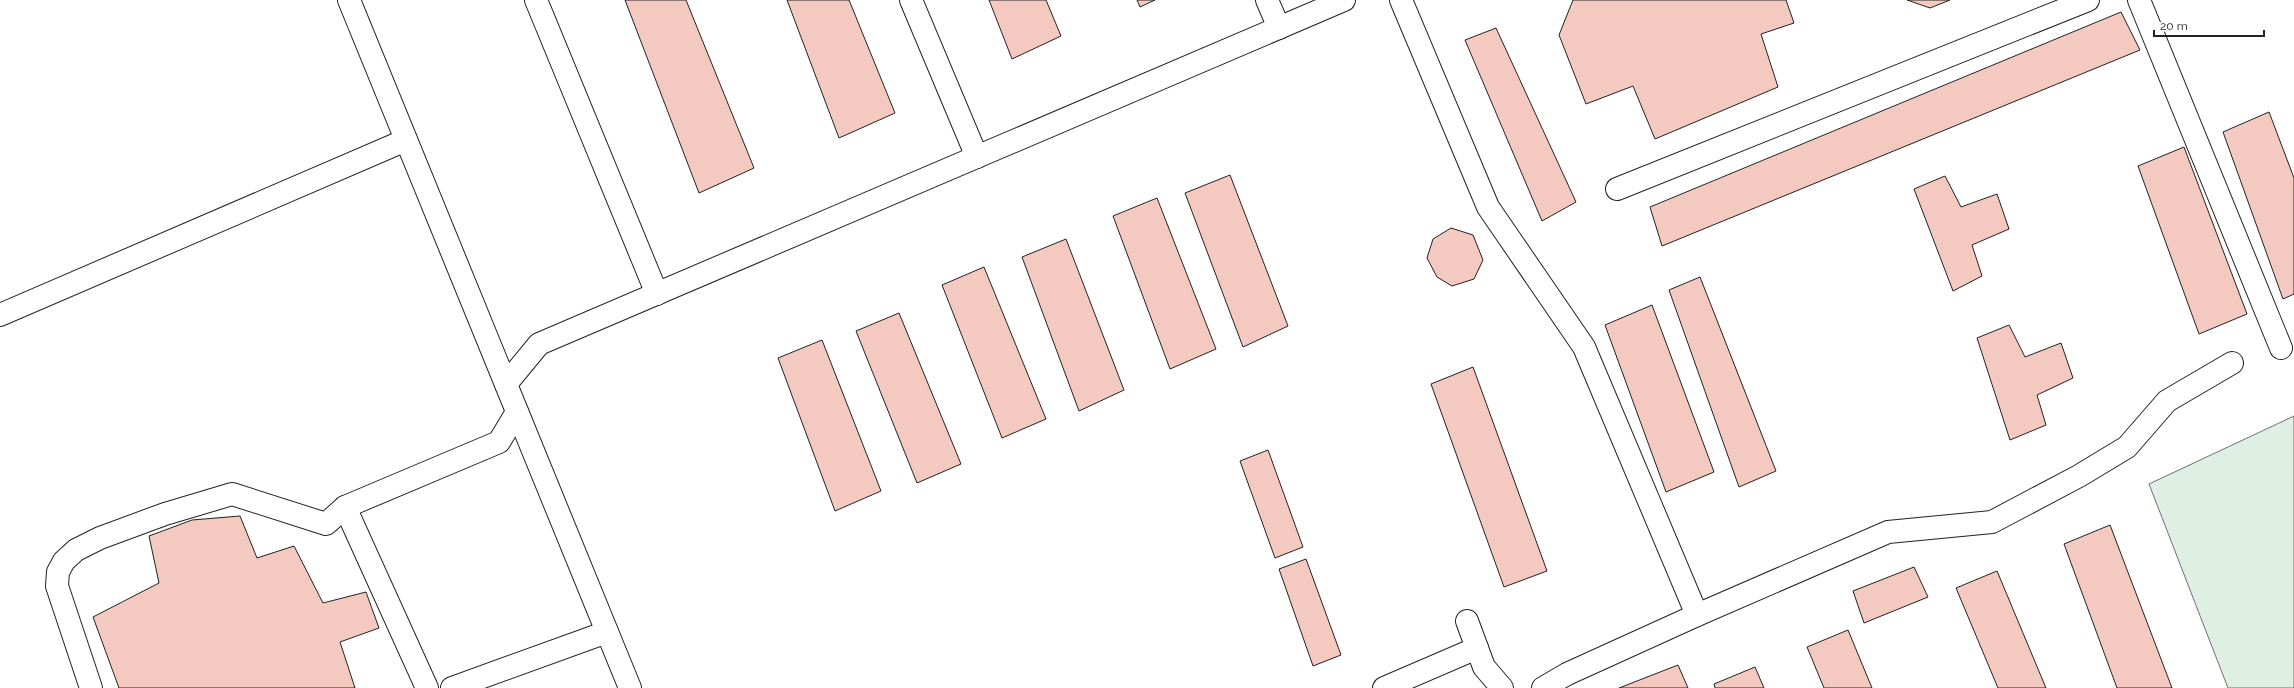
<svg xmlns="http://www.w3.org/2000/svg" width="2294" height="688" font-family="Raleway,sans-serif">
	<rect width="100%" height="100%" fill="#fff"/>
	<!-- green -->
	<path fill="#e0efe3" stroke="#6f6f6f" d="M2294,416V688H2228L2149,484Z"/>
	<!-- building -->
	<g fill="#f3c9c0" stroke="#222">
		<path d="M625,0H686L754,168L699,193Z"/>
		<path d="M787,0H849L895,113L839,138Z"/>
		<path d="M989,0H1046L1061,36L1012,59Z"/>
		<path d="M1137,0H1155L1140,7Z"/>
		<path d="M1573,0H1786L1794,23L1761,34L1778,87L1655,139L1633,86L1586,104L1559,35Z"/>
		<path d="M1907,0H1950L1930,8Z"/>
		<path d="M2121,12L2140,50L1662,246L1650,207Z"/>
		<path d="M1496,28L1576,202L1542,221L1465,40Z"/>
		<path d="M2269,112L2294,178V294L2283,299L2223,132Z"/>
		<path d="M2184,147L2247,314L2199,334L2138,166Z"/>
		<path d="M1230,175L1288,326L1243,347L1185,193Z"/>
		<path d="M1945,176L1961,207L1997,194L2009,229L1972,245L1982,276L1953,291L1914,189Z"/>
		<path d="M1157,198L1216,349L1170,369L1113,216Z"/>
		<path d="M1451,228L1473,235L1483,260L1474,279L1452,286L1437,277L1427,258L1433,239Z"/>
		<path d="M1066,239L1124,390L1079,411L1022,257Z"/>
		<path d="M984,267L1046,419L1002,438L942,285Z"/>
		<path d="M1700,277L1776,471L1739,487L1669,290Z"/>
		<path d="M1652,305L1714,472L1666,492L1605,325Z"/>
		<path d="M899,313L961,464L917,483L856,331Z"/>
		<path d="M2009,325L2025,357L2061,343L2073,378L2037,395L2046,425L2010,440L1977,338Z"/>
		<path d="M822,340L881,491L835,511L778,358Z"/>
		<path d="M1473,367L1547,571L1504,587L1431,384Z"/>
		<path d="M1268,450L1303,547L1275,558L1240,461Z"/>
		<path d="M240,516L257,558L294,546L323,603L366,592L379,628L340,642L355,688H119L93,617L159,583L149,536L192,520Z"/>
		<path d="M2110,525L2172,688H2117L2064,544Z"/>
		<path d="M1306,559L1341,655L1313,666L1279,569Z"/>
		<path d="M1914,567L1928,597L1864,623L1853,591Z"/>
		<path d="M1997,571L2046,688H1998L1956,588Z"/>
		<path d="M1848,630L1872,688H1824L1807,647Z"/>
		<path d="M1678,665L1688,688H1619Z"/>
		<path d="M1755,667L1764,688H1715L1714,684Z"/>
	</g>
	<g fill="none" stroke-linecap="round" stroke-linejoin="round">
		<defs>
			<g id="minor">
				<path d="M349,0L630,688"/>
				<path d="M536,0L657,294"/>
				<path d="M911,0L977,157"/>
				<path d="M1267,0L1279,28"/>
				<path d="M1401,0L1488,207L1584,347L1697,615"/>
				<path d="M2139,0L2281,348"/>
				<path d="M1617,189L2088,0"/>
				<path d="M0,315L406,140"/>
				<path d="M506,384L539,344L1344,0"/>
				<path d="M345,507L427,688"/>
				<path d="M1467,621L1484,667L1502,688"/>
				<path d="M91,688L57,586L58,572L64,561L76,550L100,538L165,514L232,494L326,524L345,507L499,442L517,412"/>
				<path d="M452,688L607,632"/>
				<path d="M1384,688L1477,648"/>
				<path d="M1543,688L1567,674L1697,615L1888,532L1992,522L2079,476L2127,447L2167,401L2232,363"/>
			</g>
		</defs>
		<!-- minor casing -->
		<use href="#minor" stroke="#222" stroke-width="24"/>
		<!-- minor -->
		<use href="#minor" stroke="#fff" stroke-width="22"/>
	</g>
	<!-- scale -->
	<path d="M2154 30v6h110v-6" fill="none" stroke="#222222" stroke-width="2"/>
	<text x="2160" y="30" font-size="12" fill="#222222" stroke="#ffffff" stroke-width="3" paint-order="stroke">20 m</text>
</svg>
